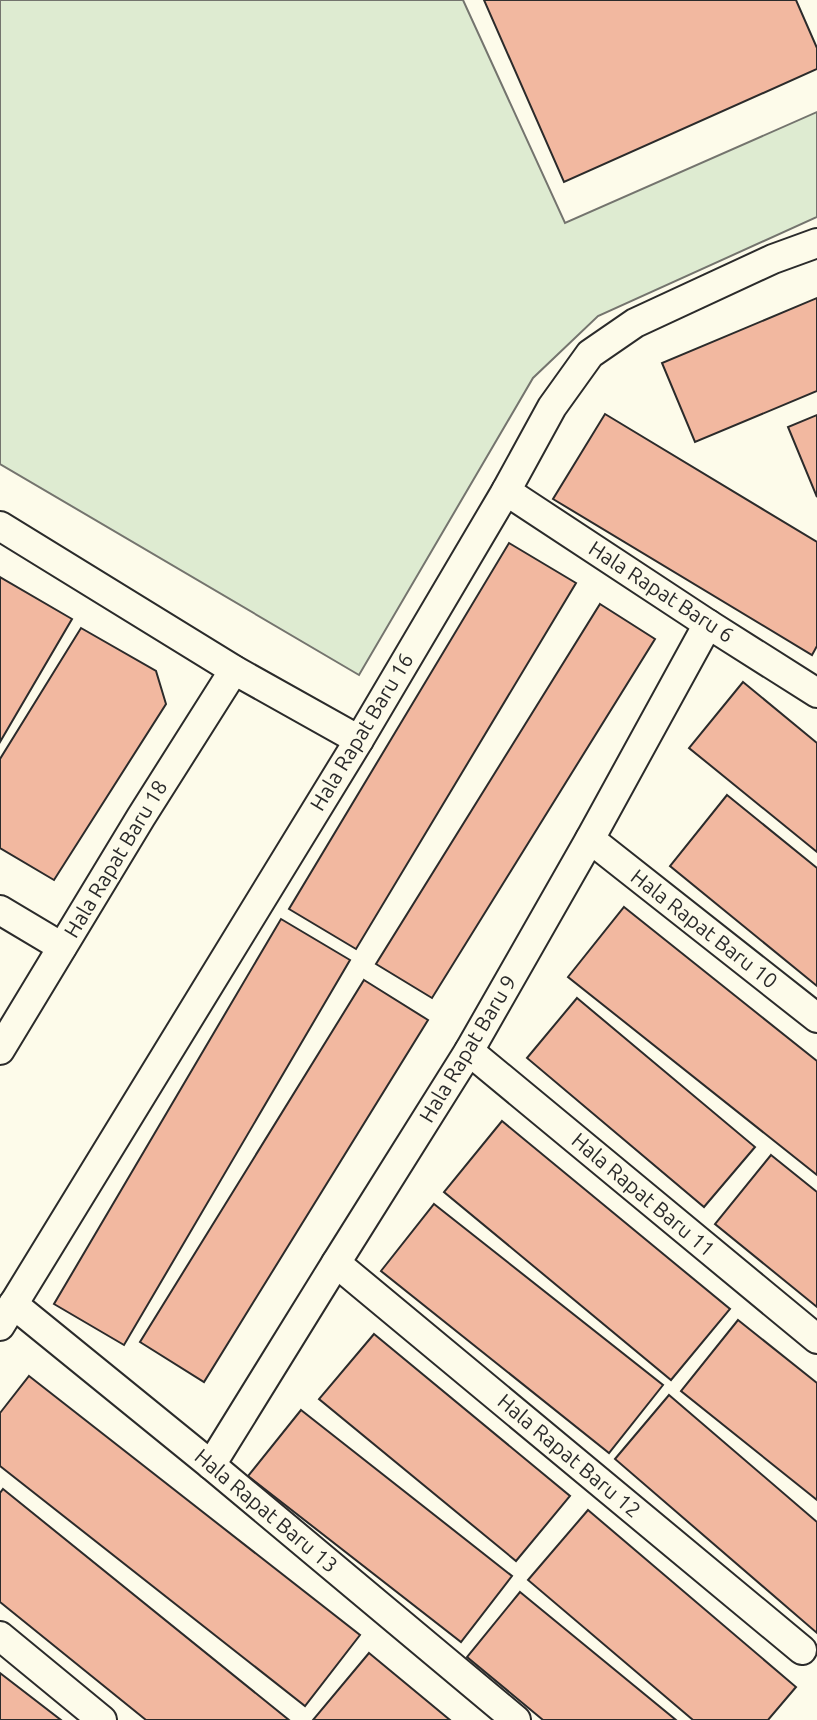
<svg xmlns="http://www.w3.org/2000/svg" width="817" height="1720" font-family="Ubuntu,sans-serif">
	<rect width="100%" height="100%" fill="#fdfbea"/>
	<!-- green -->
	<path fill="#deebd1" stroke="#74746e" stroke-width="2" d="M0,0H463L565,223L817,112V217L598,316L533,378L359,675L0,464Z"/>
	<!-- building -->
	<g fill="#f2b8a0" stroke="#2b2b2b" stroke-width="2">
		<path d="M484,0H796L817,48V69L564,182Z"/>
		<path d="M817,298V391L695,442L662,363Z"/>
		<path d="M605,414L817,542V646L812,655L553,499Z"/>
		<path d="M817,415V497L788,427Z"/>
		<path d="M509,543L576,583L356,949L289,909Z"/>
		<path d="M0,577L72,619L0,742Z"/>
		<path d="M600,604L655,639L432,998L376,964Z"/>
		<path d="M81,628L156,671L166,704L54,880L0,848V759Z"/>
		<path d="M743,682L817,743V852L689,748Z"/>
		<path d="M727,795L817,868V986L670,866Z"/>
		<path d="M624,907L817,1061V1175L568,977Z"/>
		<path d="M281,919L350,960L124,1345L54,1304Z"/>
		<path d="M364,980L428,1020L204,1382L140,1342Z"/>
		<path d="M577,998L755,1147L704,1207L527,1058Z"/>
		<path d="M502,1121L730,1309L671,1380L444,1192Z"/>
		<path d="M771,1155L817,1192V1307L715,1224Z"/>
		<path d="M434,1204L663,1385L609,1453L381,1271Z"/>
		<path d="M738,1320L817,1383V1500L681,1391Z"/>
		<path d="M374,1334L570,1496L516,1561L319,1399Z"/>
		<path d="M29,1376L360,1635L305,1706L0,1466V1413Z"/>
		<path d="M669,1395L817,1522V1633L615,1459Z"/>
		<path d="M301,1410L512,1576L461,1642L248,1476Z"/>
		<path d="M3,1489L289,1720H146L0,1602V1493Z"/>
		<path d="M588,1510L796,1687L768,1720H693L528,1580Z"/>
		<path d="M520,1592L676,1720H543L467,1657Z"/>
		<path d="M369,1653L450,1720H313Z"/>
		<path d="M0,1673L61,1720H0Z"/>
	</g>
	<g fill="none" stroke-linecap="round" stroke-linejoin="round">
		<defs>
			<g id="minor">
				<path d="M506,491L708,624L817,693"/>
				<path d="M0,526L234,670L359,740"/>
				<path d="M590,839L817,1018"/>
				<path d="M0,910L62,947"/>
				<path d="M0,1050L141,817L234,670"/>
				<path d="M469,1051L817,1339"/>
				<path d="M336,1263L802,1650"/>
				<path d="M13,1304L211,1465L516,1720"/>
				<path d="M0,1326L359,740L506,491L552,407L590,354L635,323L773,259L817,243"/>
				<path d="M211,1465L336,1263L469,1051L590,839L708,624"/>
				<path d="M0,1636L102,1720"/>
			</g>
		</defs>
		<!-- minor casing -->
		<use href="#minor" stroke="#2b2b2b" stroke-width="32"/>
		<!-- minor -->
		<use href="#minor" stroke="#fdfbea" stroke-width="28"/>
	</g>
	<g text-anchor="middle" stroke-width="5" stroke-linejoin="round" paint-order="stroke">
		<!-- street labels -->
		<g font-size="21" fill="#2b2b2b" stroke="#fdfbea">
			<text transform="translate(661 592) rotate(33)" y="7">Hala Rapat Baru 6</text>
			<text transform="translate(362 732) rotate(-59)" y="7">Hala Rapat Baru 16</text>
			<text transform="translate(116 859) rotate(-59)" y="7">Hala Rapat Baru 18</text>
			<text transform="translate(704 929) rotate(38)" y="7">Hala Rapat Baru 10</text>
			<text transform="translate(468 1049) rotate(-59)" y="7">Hala Rapat Baru 9</text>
			<text transform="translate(643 1195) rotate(40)" y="7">Hala Rapat Baru 11</text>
			<text transform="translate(569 1456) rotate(40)" y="7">Hala Rapat Baru 12</text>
			<text transform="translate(266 1511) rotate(40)" y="7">Hala Rapat Baru 13</text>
		</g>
	</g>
</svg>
